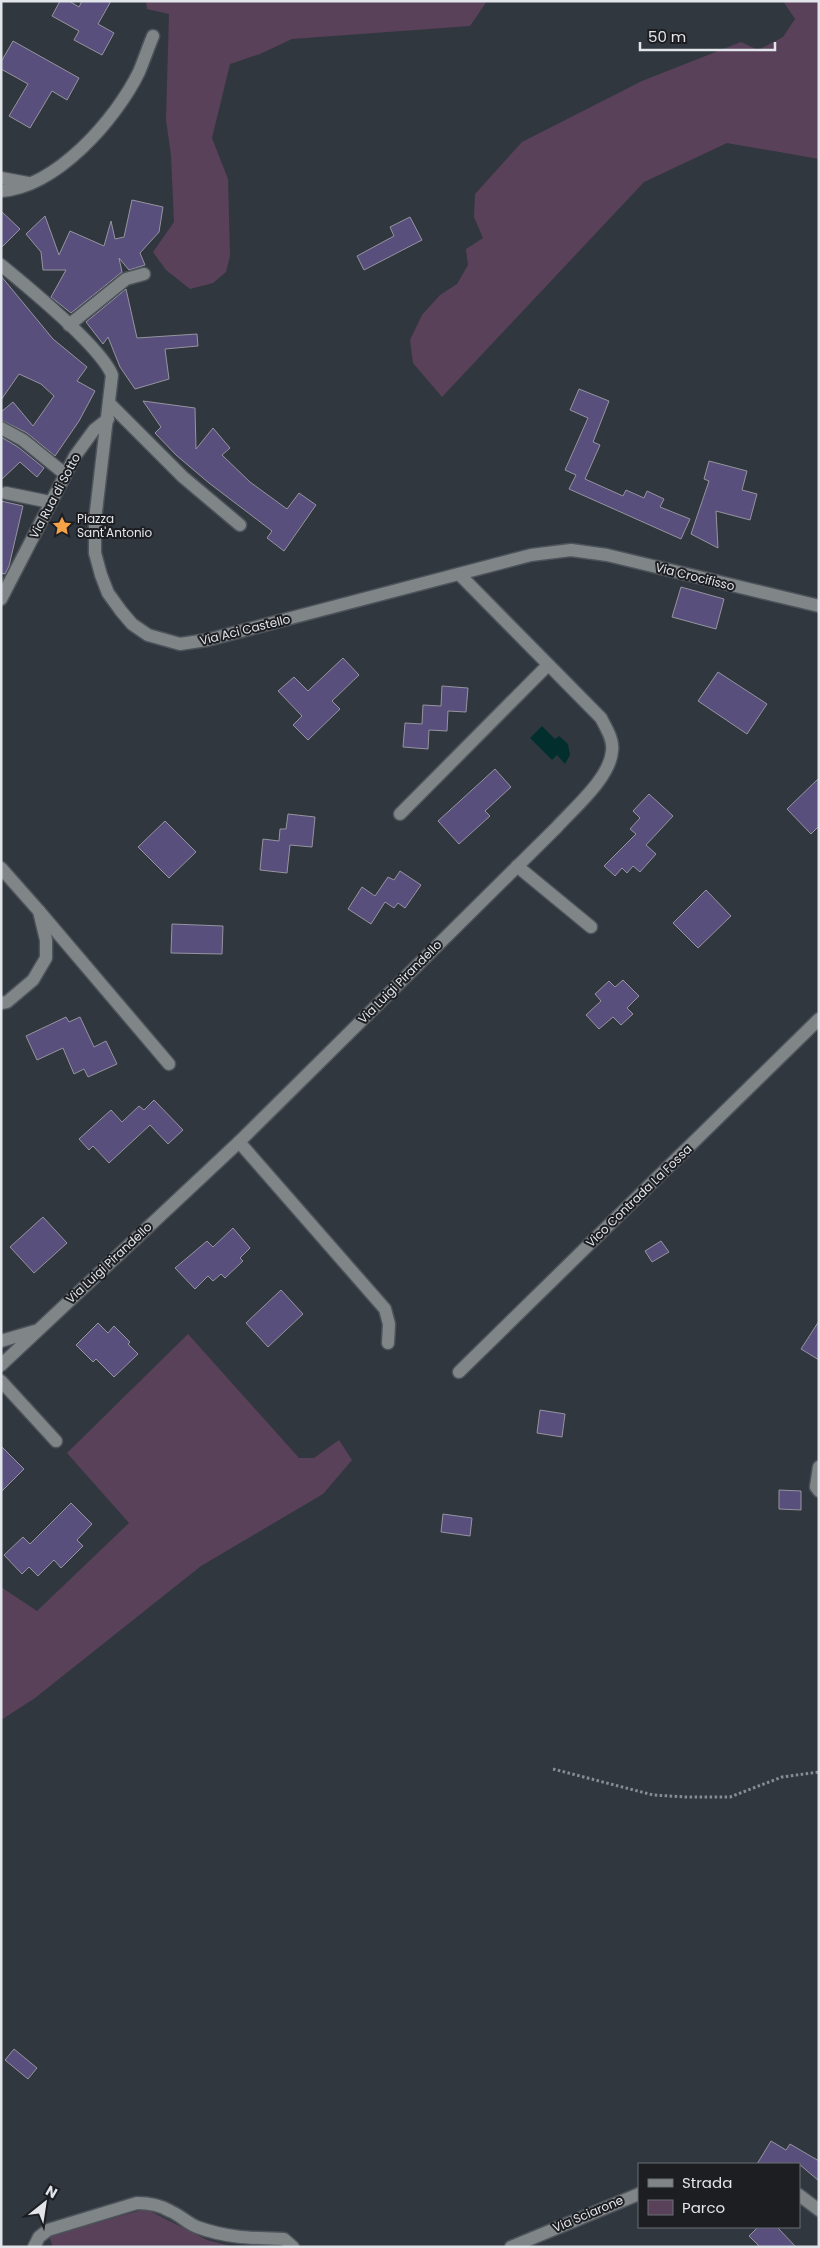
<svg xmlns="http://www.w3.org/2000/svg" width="820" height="2248" font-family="Poppins,sans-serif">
	<rect width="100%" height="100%" fill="#31373f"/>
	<!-- green -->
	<g fill="#59415a">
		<path d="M146,1H487L470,26L292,39L260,54L230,64L212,138L228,179L230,256L226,272L213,283L190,289L166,270L153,252L174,222L171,155L166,120L169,14L147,9Z"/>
		<path d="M783,1H819V159L727,143L644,182L442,397L413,363L410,340L422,315L440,295L457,284L468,265L466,249L483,238L474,217L475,194L522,142L642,81L741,42L758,50L783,37L795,19Z"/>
		<path d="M188,1334L299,1458H314L339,1440L352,1460L323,1494L201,1566L35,1698L1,1720V1587L37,1611L129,1523L67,1453Z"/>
		<path d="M146,2209L207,2240L234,2247H53L49,2236Z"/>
	</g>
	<!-- water -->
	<path fill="#022e2d" d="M542,726L555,739L559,736L568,744L570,755L565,764L557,755L552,760L530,738Z"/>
	<!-- building -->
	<g fill="#584f7d" stroke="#95949f">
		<path d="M60,1H69L79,7L82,1H111L98,24L114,33L102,55L74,40L79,31L52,16Z"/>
		<path d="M13,41L79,78L67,100L52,91L30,128L9,116L28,84L1,69V62Z"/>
		<path d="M132,200L163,207L159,232L140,253L145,265L129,270L119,258L122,272L71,313L51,297L66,270H43L41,252L26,234L45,216L59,255L70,231L104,246L111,221L115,239L124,237Z"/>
		<path d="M1,211L20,229L1,248Z"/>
		<path d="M410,217L422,240L364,270L357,256L394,236L390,227Z"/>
		<path d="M1,276L53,339L87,367L77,381L95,391L79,421L55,456L27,433L1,420V412L13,402L33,426L54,396L41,384L19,374L1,400Z"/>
		<path d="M126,289L137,338L197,334L198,346L165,349L169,379L135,389L120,367L108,337L103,344L86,322Z"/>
		<path d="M579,389L609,401L593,442L600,445L585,479L623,496L626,490L644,498L647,491L664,499L660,507L690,519L681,539L569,489L576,475L565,470L588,418L570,410Z"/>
		<path d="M143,401L195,408L196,449L213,428L230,448L222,455L250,482L287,509L299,493L316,505L284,551L267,538L272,531L209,483L176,455L155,433L161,427Z"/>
		<path d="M1,437L18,447L44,468L37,477L20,462L1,480Z"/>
		<path d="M709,461L747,471L742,490L757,494L750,520L716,511L718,548L691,534L709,481L704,479Z"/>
		<path d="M1,501L23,506L9,566L5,574L1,573Z"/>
		<path d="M681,587L724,599L716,629L672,617Z"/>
		<path d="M343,658L359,675L332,701L340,709L308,740L293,725L302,716L278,691L294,677L308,691Z"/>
		<path d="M718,672L767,704L747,734L698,701Z"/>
		<path d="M442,686L468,688L466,712L448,711L447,731L429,730L428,749L403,747L405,723L422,724L423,705L441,706Z"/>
		<path d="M495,769L511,787L485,811L490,816L459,844L438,821Z"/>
		<path d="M819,778V826L811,834L787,809Z"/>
		<path d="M649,794L673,816L646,845L656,854L640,872L633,866L627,873L622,868L615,876L604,866L636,834L630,829L640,818L633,811Z"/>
		<path d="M288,814L315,817L312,847L290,845L287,873L260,870L263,839L279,841L280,829H286Z"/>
		<path d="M165,821L196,852L169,878L138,847Z"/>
		<path d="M400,871L421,885L405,908L398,903L394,908L385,902L371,924L348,909L362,887L375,896L388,877L394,880Z"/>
		<path d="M706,890L731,916L698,948L673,923Z"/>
		<path d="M172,924L223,926L222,954L171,953Z"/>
		<path d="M623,980L639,996L627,1008L633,1014L621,1025L613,1017L599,1029L586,1015L601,1001L595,994L609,981L615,987Z"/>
		<path d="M66,1017L69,1022L80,1017L94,1047L106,1041L117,1064L88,1077L84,1069L74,1074L63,1048L37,1060L26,1036Z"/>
		<path d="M154,1100L183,1130L168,1144L150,1125L109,1163L93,1146L89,1150L79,1139L111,1110L122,1122L139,1106L144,1110Z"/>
		<path d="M43,1217L67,1243L34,1273L10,1247Z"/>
		<path d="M233,1228L250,1248L240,1258L243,1261L225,1278L221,1274L213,1281L208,1276L195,1289L175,1268L207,1241L213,1247Z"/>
		<path d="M661,1241L669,1252L652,1262L645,1251Z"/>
		<path d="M281,1290L303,1314L268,1347L246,1323Z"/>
		<path d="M819,1321V1360L801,1349Z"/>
		<path d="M98,1323L108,1333L114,1326L130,1342L128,1344L138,1354L114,1377L96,1359L93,1362L76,1345Z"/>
		<path d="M540,1410L565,1414L562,1437L537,1433Z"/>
		<path d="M1,1446L24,1469L1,1492Z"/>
		<path d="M779,1490L801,1491V1510L779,1509Z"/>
		<path d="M71,1503L92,1524L77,1540L83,1546L61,1568L54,1560L38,1576L29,1567L22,1574L4,1555L23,1537L30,1544Z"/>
		<path d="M443,1514L472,1518L470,1536L441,1532Z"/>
		<path d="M14,2049L37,2068L28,2079L5,2060Z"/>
		<path d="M771,2141L786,2150L790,2144L819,2161V2181L799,2164H757Z"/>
		<path d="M758,2227H777L796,2247H760L749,2236Z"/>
	</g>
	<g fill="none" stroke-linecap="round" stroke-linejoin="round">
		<defs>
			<g id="minor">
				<path d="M1,178L28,183"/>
				<path d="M1,191C57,187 116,119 139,72C144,60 148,48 153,36"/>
				<path d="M1,265C28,287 100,346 112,375L95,520V553L101,575L108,593L121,611L132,624L148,635L180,644L207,640L531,555L571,550L607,555L819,606"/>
				<path d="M69,325L126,279L144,274"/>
				<path d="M110,404L183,477L240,525"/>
				<path d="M1,428L23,440L65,474"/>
				<path d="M6,493L50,502"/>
				<path d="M1,599L75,456L94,430L108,419"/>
				<path d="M400,814L548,665"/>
				<path d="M517,866L591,927"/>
				<path d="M1,868L39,911L46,940V958L33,980L7,1002L1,1003"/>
				<path d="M39,911L169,1064"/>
				<path d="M239,1142L385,1309L389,1324L388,1343"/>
				<path d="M1,1341L35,1331"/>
				<path d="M1,1365L239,1142L556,828C574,808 610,778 612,751C614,740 606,728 601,718L459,574"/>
				<path d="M459,1372L819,1019"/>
				<path d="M1,1381L56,1441"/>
				<path d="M819,1467L816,1487L819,1491"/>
				<path d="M799,2195L819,2210"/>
				<path d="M34,2247L39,2237L48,2230L137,2203C148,2203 160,2205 170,2211C180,2215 187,2223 197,2227C227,2238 252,2238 284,2239L293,2247"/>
				<path d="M511,2247L639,2194"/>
			</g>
		</defs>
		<!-- minor casing -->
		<use href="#minor" stroke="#4d535b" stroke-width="15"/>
		<!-- path -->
		<path stroke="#888d93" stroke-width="3" stroke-dasharray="2.5 2.5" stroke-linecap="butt" d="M553,1769L653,1795L686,1797H730L782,1777L819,1772"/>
		<!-- minor -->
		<use href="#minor" stroke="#808588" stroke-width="12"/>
	</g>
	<!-- icons -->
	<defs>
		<symbol id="sight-bare" viewBox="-9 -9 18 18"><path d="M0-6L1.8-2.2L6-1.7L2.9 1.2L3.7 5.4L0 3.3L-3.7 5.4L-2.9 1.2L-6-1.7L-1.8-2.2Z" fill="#f6a247" stroke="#1c1e22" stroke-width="2.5" paint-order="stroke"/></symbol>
	</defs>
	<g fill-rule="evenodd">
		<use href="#sight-bare" x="48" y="512" width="28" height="28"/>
	</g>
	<g text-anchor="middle" stroke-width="4" stroke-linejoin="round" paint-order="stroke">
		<!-- street labels -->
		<g font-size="12" fill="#e2e6eb" stroke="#1c1e22">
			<text transform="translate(55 496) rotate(-62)" y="4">Via Rua di Sotto</text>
			<text transform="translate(695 577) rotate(14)" y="4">Via Crocifisso</text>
			<text transform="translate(245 630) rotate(-14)" y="4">Via Aci Castello</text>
			<text transform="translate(400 982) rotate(-45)" y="4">Via Luigi Pirandello</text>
			<text transform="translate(639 1196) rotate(-44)" y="4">Vico Contrada La Fossa</text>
			<text transform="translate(109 1263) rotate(-43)" y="4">Via Luigi Pirandello</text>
			<text transform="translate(588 2214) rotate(-23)" y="4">Via Sciarone</text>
		</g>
		<!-- poi labels -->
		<g font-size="12" fill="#e2e6eb" stroke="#1c1e22" text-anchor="start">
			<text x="77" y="523">Piazza<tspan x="77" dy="14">Sant'Antonio</tspan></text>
		</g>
	</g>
	<!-- border -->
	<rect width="820" height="2248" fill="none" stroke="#e2e6eb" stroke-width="5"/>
	<!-- legend -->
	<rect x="638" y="2163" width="162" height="65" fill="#1c1e22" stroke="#6b6e72"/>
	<rect x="648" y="2179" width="25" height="8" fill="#808588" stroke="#6b6e72"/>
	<text x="682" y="2188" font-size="15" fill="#e2e6eb">Strada</text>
	<rect x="648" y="2200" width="25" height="15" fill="#59415a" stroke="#6b6e72"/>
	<text x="682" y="2213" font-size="15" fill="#e2e6eb">Parco</text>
	<!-- north arrow -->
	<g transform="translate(45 2203) rotate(30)" stroke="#1c1e22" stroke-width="4" paint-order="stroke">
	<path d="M0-4L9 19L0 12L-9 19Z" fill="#e2e6eb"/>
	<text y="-8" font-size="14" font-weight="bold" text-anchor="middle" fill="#e2e6eb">N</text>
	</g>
	<!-- scale -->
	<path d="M640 42v8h135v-8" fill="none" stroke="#e2e6eb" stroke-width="2.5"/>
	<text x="648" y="42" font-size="15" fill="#e2e6eb" stroke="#1c1e22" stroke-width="4" paint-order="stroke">50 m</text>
</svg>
